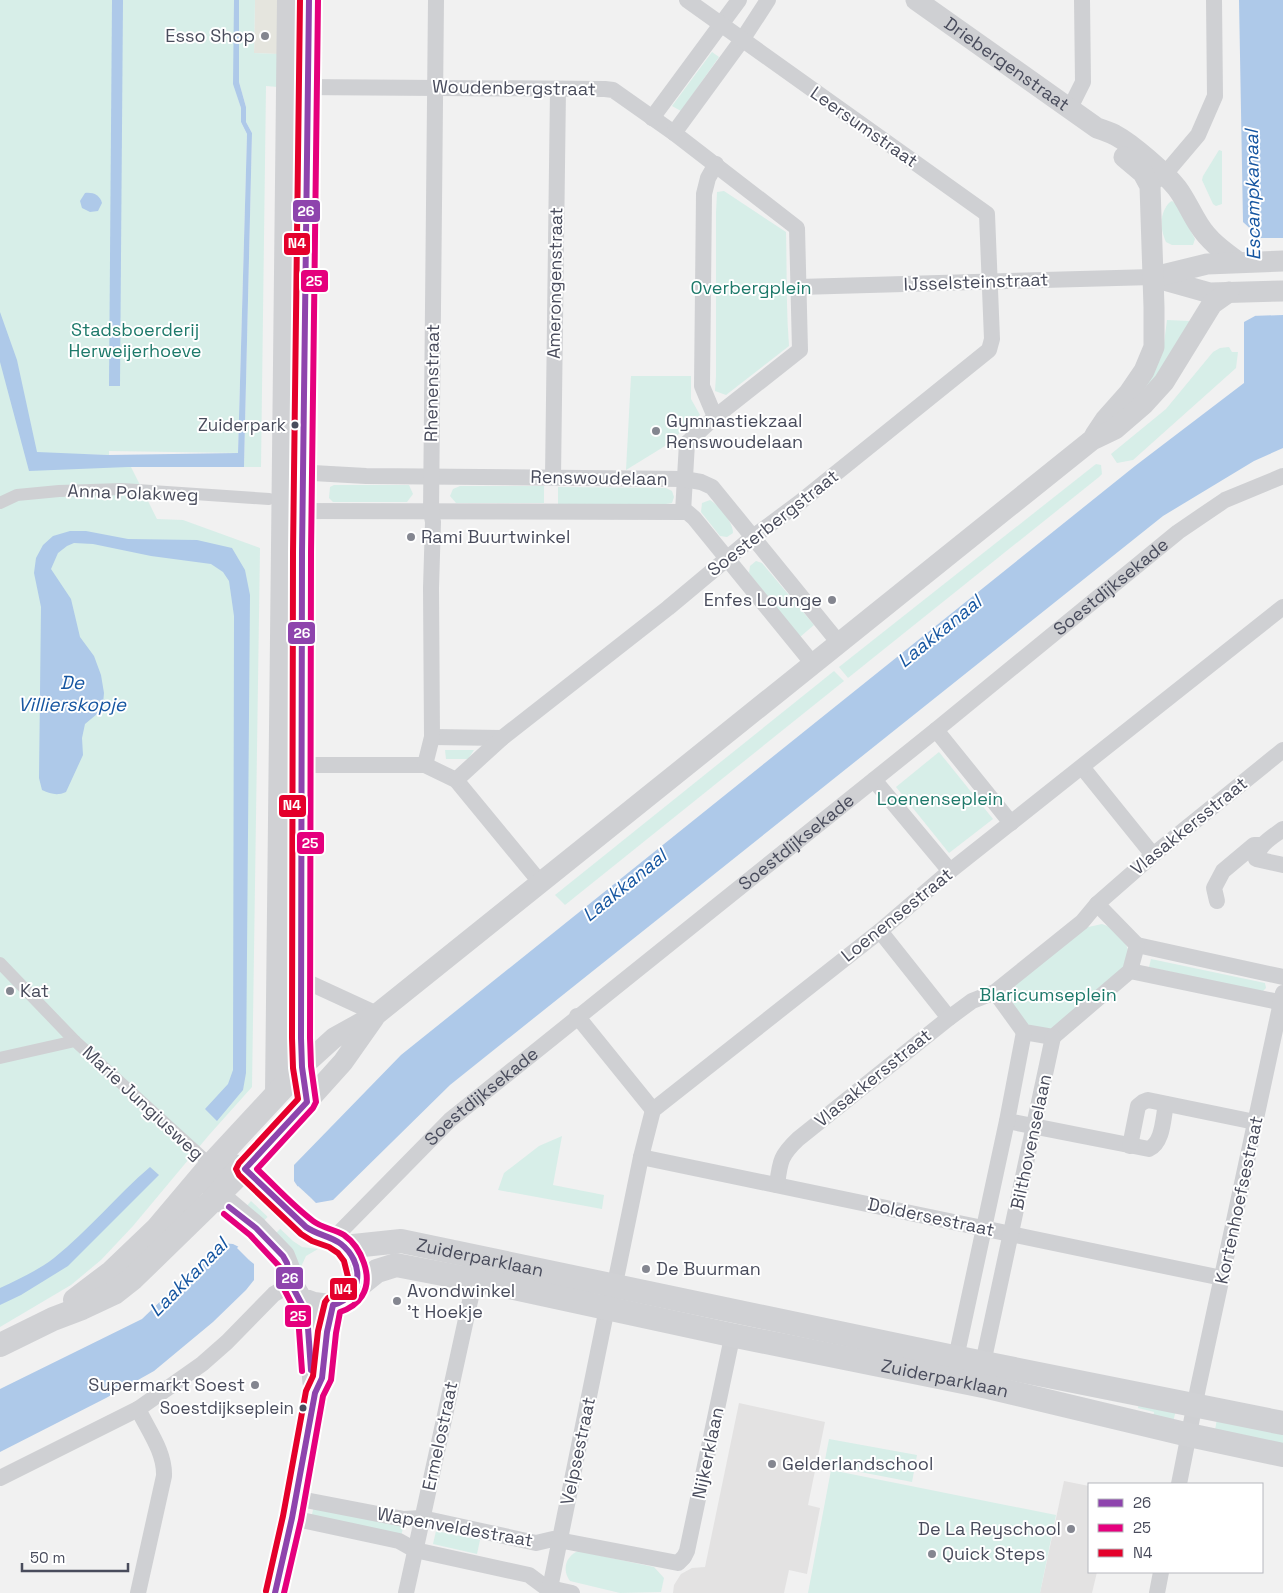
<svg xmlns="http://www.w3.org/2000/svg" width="1283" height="1593" font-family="'Space Grotesk',sans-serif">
	<rect width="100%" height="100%" fill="#f1f1f1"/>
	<!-- commercial -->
	<path fill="#e5e5de" d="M255,0H279L278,54L254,53Z"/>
	<!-- education -->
	<g fill="#e3e2e2">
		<path d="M739,1403L825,1422L808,1505L820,1508L807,1574L789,1570L784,1593H673L674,1585L681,1574L692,1568L705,1567Z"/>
		<path d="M1064,1481L1089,1486V1572H1097L1092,1593H1040Z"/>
	</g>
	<!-- green -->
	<g fill="#d7eee8">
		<path d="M0,0H236L235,88L241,108V122L247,134L238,453L109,451V455L64,454L129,463L157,519L183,520L260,548L252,1087L209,1135L133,1226L101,1260L71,1285L0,1327Z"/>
		<path d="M239,0H255L254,53L278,54V87L266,86L261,467H244L252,133L246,122V107L239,82Z"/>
		<path d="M712,52L719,57L681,111L672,106Z"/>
		<path d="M1219,150L1222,151V204L1216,206L1213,204L1202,180L1203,176Z"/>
		<path d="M724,191L786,232C787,270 786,308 789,346L726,395L715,391L716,376V213L717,192Z"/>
		<path d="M1172,201L1176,204L1195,239L1193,245H1172L1166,242C1160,229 1159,213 1170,202Z"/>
		<path d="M1167,320L1190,321L1164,371L1133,397L1164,343Z"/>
		<path d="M1229,347L1232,352H1238L1236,368L1133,460L1117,463L1111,454L1166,409L1213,352L1220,348Z"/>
		<path d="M631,376H691V399L700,415L665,446L626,470Z"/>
		<path d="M1096,464L1101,465L1102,474L1099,477L848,678L839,667Z"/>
		<path d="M334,485H409L413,494L407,502H333L329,498L330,487Z"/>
		<path d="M460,486H544V503H456L450,496L453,489Z"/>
		<path d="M558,487L666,488L672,491L674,497L672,503L666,504H558Z"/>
		<path d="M710,500C720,506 733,522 733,533L727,537L720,536L701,512L702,503Z"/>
		<path d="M756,561L762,563L814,625L800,637L749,573L750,566Z"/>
		<path d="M834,671L844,681L565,905L555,895Z"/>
		<path d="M445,750H474L468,759H446Z"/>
		<path d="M939,752L993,819L949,853L896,787Z"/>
		<path d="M1102,924C1113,927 1125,937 1128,950C1129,953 1128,959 1128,963L1053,1030L1026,1029L1011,1005V993L1020,980L1084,928Z"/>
		<path d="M1151,959L1265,983L1266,988L1262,992L1149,967Z"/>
		<path d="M562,1136L553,1185L604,1195L602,1209L498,1190L504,1173L539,1146Z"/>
		<path d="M251,1201L293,1241L302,1247L318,1249L306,1256L300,1269L246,1207Z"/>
		<path d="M1139,1402L1176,1410L1173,1422L1153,1418L1154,1412L1138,1408Z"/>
		<path d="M1217,1419L1283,1432V1444L1215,1430Z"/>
		<path d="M829,1439L917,1455L912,1482L824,1465Z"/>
		<path d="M831,1470L1056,1515L1040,1593H808Z"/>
		<path d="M314,1506L404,1524L401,1536L311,1518Z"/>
		<path d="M436,1531L480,1540L477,1554L433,1544Z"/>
		<path d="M578,1551L654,1567L664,1578L661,1592L620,1593L570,1581C562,1570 565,1557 578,1551Z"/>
	</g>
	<!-- water -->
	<g fill="#aec9e9">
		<path d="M112,0H123L120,386H109Z"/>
		<path d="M234,0H239V82L246,107V122L252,133L244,467H128L29,471L0,362V312L17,360L37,452L108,455L238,453L247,134L241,122V108L233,84Z"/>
		<path d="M1239,0H1283V448L1254,461L1163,516L450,1085L333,1200L316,1203L311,1198L308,1199L250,1258L249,1260L254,1264V1280L246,1290L213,1322L154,1371L106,1398L0,1452V1389L142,1319L221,1243L233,1244L239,1247L298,1187L294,1181V1165L401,1055L1135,466L1244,383V322L1255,316V233L1243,222Z"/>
		<path d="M85,193C93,192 100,195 102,203L98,211L90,212L82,208L80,201Z"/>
		<path d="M70,531H86L128,539L197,540L232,548L245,570L250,595L246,1073L243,1090L217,1121L205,1109L228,1084L233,1070L234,616L229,581L223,572L211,564L151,556L93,544L74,543L67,546L58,553L51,569L71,599L80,637L94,656L101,675L104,693L103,704L97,714L85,724L82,738L83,755L66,792C57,796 51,794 42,790L39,778L41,607L34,573L36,558L43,545L53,536Z"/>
		<path d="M150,1167L159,1175L68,1266L21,1295L0,1305V1288C19,1279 37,1271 54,1258C89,1230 116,1196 150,1167Z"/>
	</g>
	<!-- pier -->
	<g fill="#f1f1f1">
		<path d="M1253,238H1283V315L1251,316L1253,315Z"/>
		<path d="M298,1186L311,1198L249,1260L237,1248Z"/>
	</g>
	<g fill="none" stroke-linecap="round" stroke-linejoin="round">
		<!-- pedestrian -->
		<g stroke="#cfd0d3" stroke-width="12">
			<path d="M0,503L17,495L59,491L122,489L269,499"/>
			<path d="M0,963L75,1041"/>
			<path d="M0,1058L75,1041L211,1165"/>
		</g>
		<!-- minor -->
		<g stroke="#cfd0d3" stroke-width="16">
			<path d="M298,87L605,89L613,90L674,133L797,228L800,350L715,417L687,443L683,512"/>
			<path d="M1070,108L1083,82L1082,0"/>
			<path d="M652,118L739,0"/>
			<path d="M674,133L742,40L768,0"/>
			<path d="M1157,180L1170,168L1198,135L1215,96L1214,0"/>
			<path d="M799,287L1153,277"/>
			<path d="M715,417L702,386L704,194L708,178L716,164"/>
			<path d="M295,472L366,476L684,479L701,482L712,487L839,643"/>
			<path d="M553,477L558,89"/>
			<path d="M292,511L687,512L694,518L813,664"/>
			<path d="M936,730L1011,823"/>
			<path d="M432,737L502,738"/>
			<path d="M291,765H425L456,780L540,882"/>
			<path d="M425,765L432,737L431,588L433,522L431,512L436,0"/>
			<path d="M1082,767L1153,855"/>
			<path d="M456,780L502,738L668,608L753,537L799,503L989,350L992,339L987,214L687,0"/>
			<path d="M874,780L950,871"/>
			<path d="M1283,829C1271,838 1259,844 1256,859L1283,865"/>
			<path d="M1217,901L1214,888L1223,871L1254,845H1262"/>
			<path d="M880,931L949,1018"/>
			<path d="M1137,945L1283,977"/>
			<path d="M1130,971L1283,1003"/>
			<path d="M301,979L377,1014"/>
			<path d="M995,992L1024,1032L1053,1037L1130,971L1137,945L1097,904"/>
			<path d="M577,1016L653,1110"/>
			<path d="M1007,1121L1149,1149C1163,1143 1163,1118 1166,1104"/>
			<path d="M1130,1146L1138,1106L1143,1102L1148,1100L1255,1122"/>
			<path d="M641,1157L1222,1278"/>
			<path d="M777,1185C780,1162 780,1156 798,1139L949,1018L972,1001L995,992L1082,922L1097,904L1153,855L1283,750"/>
			<path id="s1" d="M333,1239L450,1120L936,730L1178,532L1225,500L1283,476"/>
			<path d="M956,1358L1007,1121L1024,1032"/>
			<path d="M983,1363L1053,1037"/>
			<path d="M138,1409C148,1430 165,1452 164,1476L138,1593"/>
			<path d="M0,1478L138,1409L202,1364L227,1342L274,1294L291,1284"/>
			<path d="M1179,1484L1198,1388L1283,993"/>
			<path d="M295,1498L404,1519L422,1518L536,1543L553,1539L678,1563L684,1557L687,1551L730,1347L731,1335"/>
			<path d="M292,1518L399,1541L415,1550L529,1575L545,1587L572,1593"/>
			<path d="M406,1593L472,1292V1279"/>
			<path d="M549,1593L607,1308L617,1274L641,1157L653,1110L880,931L950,871L1283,607"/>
			<path d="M1157,1593L1161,1572"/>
		</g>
		<!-- tertiary -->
		<g stroke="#cfd0d3" stroke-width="21">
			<path id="s2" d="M916,0L1097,128C1103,130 1109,132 1115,135C1132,144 1165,173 1177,188C1186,200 1191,213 1199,225C1209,241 1223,251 1238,262"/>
			<path d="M1153,277L1210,293L1283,291"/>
			<path d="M1154,277L1207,264L1283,261"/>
			<path d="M1095,435L1105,420L1129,393L1144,371L1154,347V307L1150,186L1143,173L1124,157"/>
			<path d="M302,1067L334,1038L377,1014L1092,440L1115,429L1144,404L1164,382L1212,304L1229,292"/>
			<path d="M307,1102L343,1062L374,1018"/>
			<path d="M300,1299L307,1314L313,1383"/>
			<path d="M275,1593L292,1518L315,1393L322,1378L327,1332L333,1305"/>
		</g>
		<!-- secondary -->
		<g stroke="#d0d1d4" stroke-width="24">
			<path d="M277,1093L289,0"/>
			<path d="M211,1165H229L245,1169L307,1228L337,1241L344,1247L354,1262L356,1268L357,1287L353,1293L343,1302L329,1306L314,1304L300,1299L291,1284L289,1271L283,1256L256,1228L217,1195L211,1183Z"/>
			<path id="s3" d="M344,1247L401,1241L949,1356L1283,1423"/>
			<path id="s4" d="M357,1287L377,1271L396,1265L500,1285L731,1335L988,1387L1189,1435L1283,1455"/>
			<path d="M75,1300L112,1272L157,1229L211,1165L287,1083"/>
			<path d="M0,1345L53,1319L82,1308L114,1293L133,1278L206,1207L255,1158L307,1102L302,1067L301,1038L302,553L309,0"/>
		</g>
		<defs>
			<g id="bus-1">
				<path d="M229,1207L256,1228L283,1256L287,1263L291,1284L307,1314L311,1370"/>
				<path d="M275,1593L292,1518L315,1393L322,1378L327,1332L333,1305C364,1296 364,1262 341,1244C331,1236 317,1235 306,1227L245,1169L307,1102L302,1067L301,1038L302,553L309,0"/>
			</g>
			<g id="bus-2">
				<path d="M224,1214L250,1235L279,1266L283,1287L298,1316L302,1371"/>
				<path d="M284,1593L301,1520L323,1396L331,1380L336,1333L340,1312C349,1309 357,1304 362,1296C374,1277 361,1247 344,1235C334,1229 322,1228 313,1221C293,1206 275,1186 257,1169L313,1108L316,1102L311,1066L310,1038L311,553L318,0"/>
			</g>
			<path id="bus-3" d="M266,1591L283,1516L306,1391L313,1376L318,1331L325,1302L328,1298L337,1294L345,1288L348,1284V1277L344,1261L338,1253L329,1247L312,1241L301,1234L239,1175L236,1169L239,1163L298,1099L293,1068L292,1038L293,553L300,0"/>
		</defs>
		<!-- bus-1 casing -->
		<use href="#bus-1" stroke="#fff" stroke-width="10"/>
		<!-- bus-2 casing -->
		<use href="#bus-2" stroke="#fff" stroke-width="10"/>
		<!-- bus-3 casing -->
		<use href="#bus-3" stroke="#fff" stroke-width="10"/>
		<!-- bus-1 -->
		<use href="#bus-1" stroke="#8e44ad" stroke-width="6"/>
		<!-- bus-2 -->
		<use href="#bus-2" stroke="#e5007d" stroke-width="6"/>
		<!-- bus-3 -->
		<use href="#bus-3" stroke="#e4002b" stroke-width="6"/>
	</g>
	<!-- markers -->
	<g fill="#848690" stroke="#fff" stroke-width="2">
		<circle cx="265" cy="36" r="5"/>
		<circle cx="656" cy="431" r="5"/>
		<circle cx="411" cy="537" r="5"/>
		<circle cx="832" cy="600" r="5"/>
		<circle cx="10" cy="991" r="5"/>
		<circle cx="646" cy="1269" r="5"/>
		<circle cx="397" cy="1301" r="5"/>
		<circle cx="255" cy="1385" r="5"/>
		<circle cx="772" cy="1464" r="5"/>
		<circle cx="1071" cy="1529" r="5"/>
		<circle cx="932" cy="1554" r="5"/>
	</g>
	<g fill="#494c5c" stroke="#fff" stroke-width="2">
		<circle cx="295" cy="425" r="4.5"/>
		<circle cx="303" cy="1408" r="4.5"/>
	</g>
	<g text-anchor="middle" stroke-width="4" stroke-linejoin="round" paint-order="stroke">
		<!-- bus labels -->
		<g font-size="17" fill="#494c5c" stroke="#fff" text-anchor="end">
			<text x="286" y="431">Zuiderpark</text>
			<text x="294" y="1414">Soestdijkseplein</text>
		</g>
		<!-- poi labels -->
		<g font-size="18" fill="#494c5c" stroke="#fff" text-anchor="start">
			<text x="255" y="42" text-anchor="end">Esso Shop</text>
			<text x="666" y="427">Gymnastiekzaal<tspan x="666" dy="21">Renswoudelaan</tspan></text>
			<text x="421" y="543">Rami Buurtwinkel</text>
			<text x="822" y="606" text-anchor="end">Enfes Lounge</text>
			<text x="20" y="997">Kat</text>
			<text x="656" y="1275">De Buurman</text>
			<text x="407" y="1297">Avondwinkel<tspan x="407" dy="21">'t Hoekje</tspan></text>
			<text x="245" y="1391" text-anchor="end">Supermarkt Soest</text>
			<text x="782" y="1470">Gelderlandschool</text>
			<text x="1061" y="1535" text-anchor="end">De La Reyschool</text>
			<text x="942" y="1560">Quick Steps</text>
		</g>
		<!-- street labels -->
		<g font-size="18" fill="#494c5c" stroke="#fff">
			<text dy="6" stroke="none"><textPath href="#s2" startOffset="111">Driebergenstraat</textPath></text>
			<text transform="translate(514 88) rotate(1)" y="6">Woudenbergstraat</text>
			<text transform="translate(864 127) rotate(35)" y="6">Leersumstraat</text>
			<text transform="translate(976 282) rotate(-2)" y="6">IJsselsteinstraat</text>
			<text transform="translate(555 283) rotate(-89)" y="6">Amerongenstraat</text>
			<text transform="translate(432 383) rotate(-89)" y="6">Rhenenstraat</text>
			<text transform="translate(599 478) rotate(1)" y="6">Renswoudelaan</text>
			<text transform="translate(133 493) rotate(2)" y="6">Anna Polakweg</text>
			<text transform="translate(773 523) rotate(-38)" y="6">Soesterbergstraat</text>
			<text dy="6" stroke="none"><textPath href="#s1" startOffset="1016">Soestdijksekade</textPath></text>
			<text transform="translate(1189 826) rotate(-39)" y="6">Vlasakkersstraat</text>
			<text dy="6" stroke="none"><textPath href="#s1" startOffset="611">Soestdijksekade</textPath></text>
			<text transform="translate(897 915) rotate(-39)" y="6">Loenensestraat</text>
			<text transform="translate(873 1078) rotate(-39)" y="6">Vlasakkersstraat</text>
			<text dy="6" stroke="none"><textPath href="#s1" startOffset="206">Soestdijksekade</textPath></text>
			<text transform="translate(143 1103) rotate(43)" y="6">Marie Jungiusweg</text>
			<text transform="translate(1031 1142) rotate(-78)" y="6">Bilthovenselaan</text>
			<text transform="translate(1239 1200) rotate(-78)" y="6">Kortenhoefsestraat</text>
			<text transform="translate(931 1217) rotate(12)" y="6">Doldersestraat</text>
			<text dy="6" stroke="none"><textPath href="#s3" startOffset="138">Zuiderparklaan</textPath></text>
			<text dy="6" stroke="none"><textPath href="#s4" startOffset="606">Zuiderparklaan</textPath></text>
			<text transform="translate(440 1436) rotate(-78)" y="6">Ermelostraat</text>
			<text transform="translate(578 1451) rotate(-78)" y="6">Velpsestraat</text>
			<text transform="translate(708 1453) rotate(-78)" y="6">Nijkerklaan</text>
			<text transform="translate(455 1527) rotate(10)" y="6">Wapenveldestraat</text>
		</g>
		<!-- park labels -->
		<g font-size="18" fill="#1d796a" stroke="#fff">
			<text x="751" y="294">Overbergplein</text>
			<text x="135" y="336">Stadsboerderij<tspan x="135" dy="21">Herweijerhoeve</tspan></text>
			<text x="940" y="805">Loenenseplein</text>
			<text x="1048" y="1001">Blaricumseplein</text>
		</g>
		<!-- water labels -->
		<g font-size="19" font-style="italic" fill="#1656a1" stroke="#fff">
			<text transform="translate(1252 195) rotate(-91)" y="7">Escampkanaal</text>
			<text transform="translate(939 631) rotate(-39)" y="7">Laakkanaal</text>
			<text x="72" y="689">De<tspan x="72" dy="22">Villierskopje</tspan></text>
			<text transform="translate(624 885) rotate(-39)" y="7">Laakkanaal</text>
			<text transform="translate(188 1277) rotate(-45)" y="7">Laakkanaal</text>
		</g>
	</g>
	<g stroke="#fff" stroke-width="2">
		<rect x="292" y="199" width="29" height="24" rx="5" fill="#8e44ad"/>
		<rect x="283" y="232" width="28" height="24" rx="5" fill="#e4002b"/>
		<rect x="300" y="269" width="29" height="24" rx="5" fill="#e5007d"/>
		<rect x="287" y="621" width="29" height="24" rx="5" fill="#8e44ad"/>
		<rect x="278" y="794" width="29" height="24" rx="5" fill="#e4002b"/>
		<rect x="296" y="831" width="29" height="24" rx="5" fill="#e5007d"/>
		<rect x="275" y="1266" width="29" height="24" rx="5" fill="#8e44ad"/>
		<rect x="329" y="1277" width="29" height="24" rx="5" fill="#e4002b"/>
		<rect x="284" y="1304" width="28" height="24" rx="5" fill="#e5007d"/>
	</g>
	<g font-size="14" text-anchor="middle" font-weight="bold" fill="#fff">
		<text x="306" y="216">26</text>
		<text x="297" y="248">N4</text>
		<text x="314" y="286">25</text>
		<text x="302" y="638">26</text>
		<text x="292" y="810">N4</text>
		<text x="310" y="848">25</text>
		<text x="290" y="1283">26</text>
		<text x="343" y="1294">N4</text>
		<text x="298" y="1321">25</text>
	</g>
	<!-- legend -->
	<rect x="1088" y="1483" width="175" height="90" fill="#ffffff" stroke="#b6b7be"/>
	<rect x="1098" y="1499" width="25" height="8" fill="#8e44ad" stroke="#b6b7be"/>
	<text x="1133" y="1508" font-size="15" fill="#494c5c">26</text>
	<rect x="1098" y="1524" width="25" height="8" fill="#e5007d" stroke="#b6b7be"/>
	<text x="1133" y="1533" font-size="15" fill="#494c5c">25</text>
	<rect x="1098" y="1549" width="25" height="8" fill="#e4002b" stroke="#b6b7be"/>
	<text x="1133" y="1558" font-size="15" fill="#494c5c">N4</text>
	<!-- scale -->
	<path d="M22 1563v8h106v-8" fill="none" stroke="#494c5c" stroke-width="2.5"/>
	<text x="30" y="1563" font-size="15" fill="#494c5c" stroke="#ffffff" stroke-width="4" paint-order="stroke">50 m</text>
</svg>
